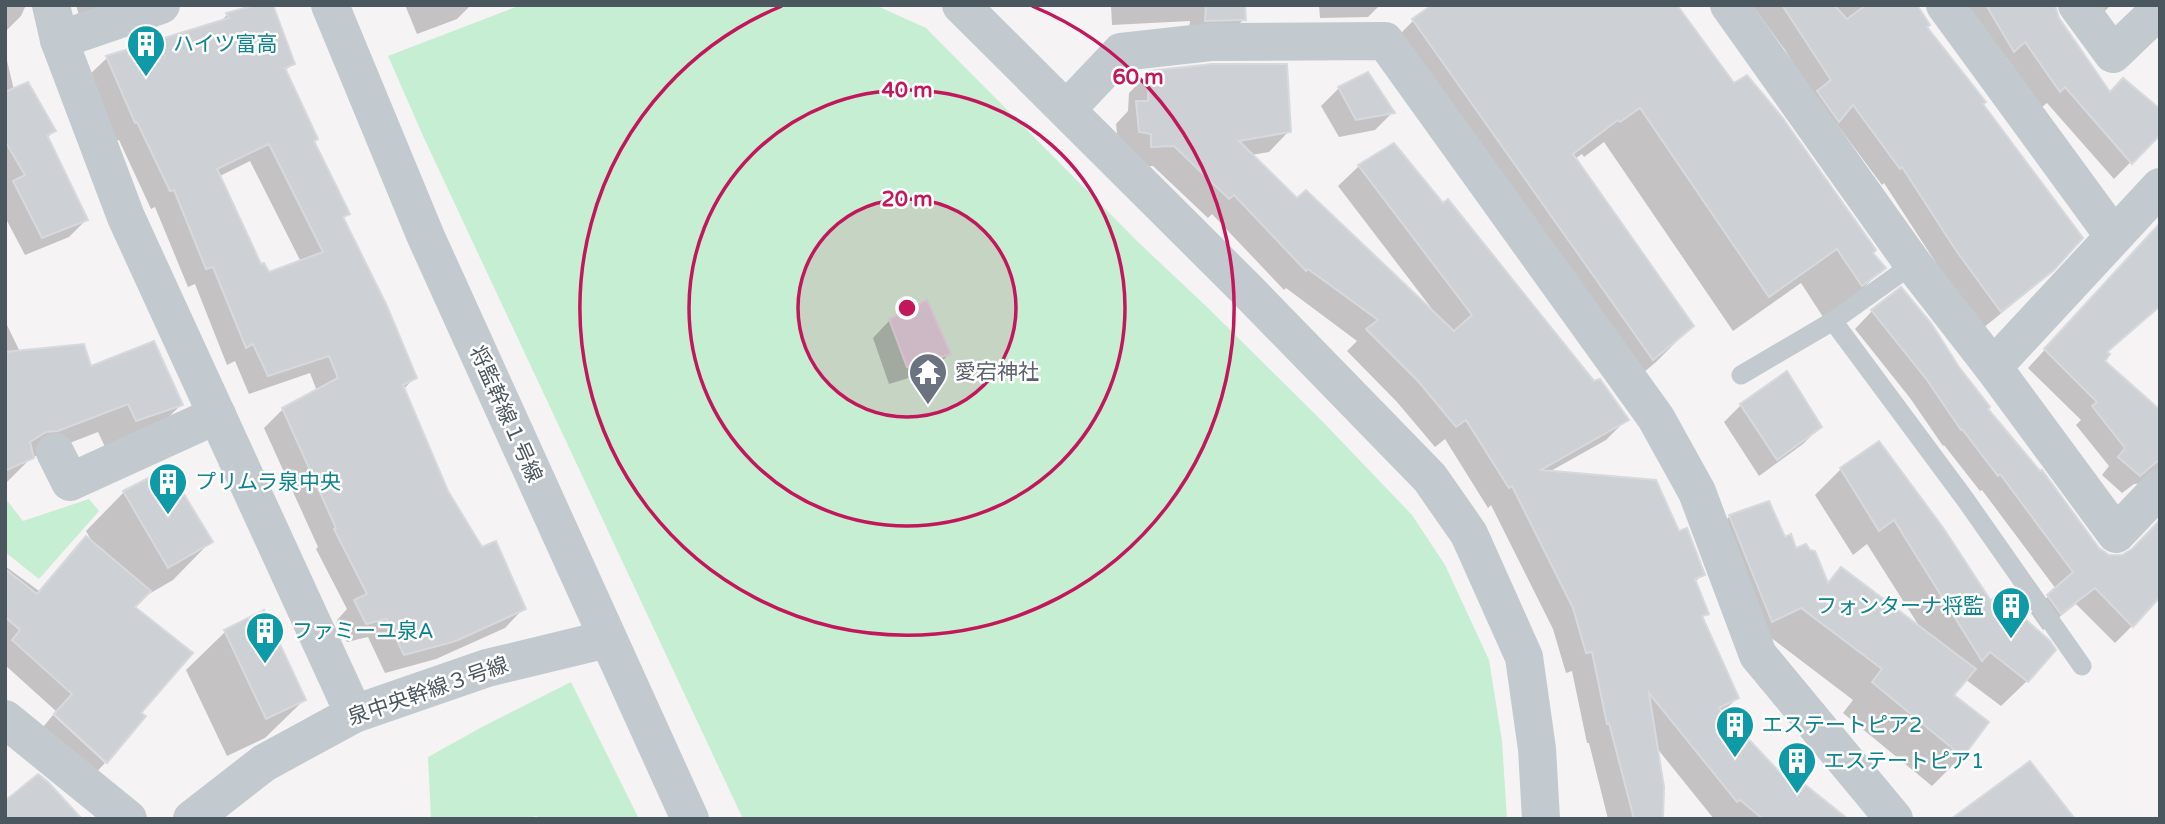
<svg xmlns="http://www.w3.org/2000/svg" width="2165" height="824" font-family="'Varela Round','Noto Sans JP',sans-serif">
	<rect width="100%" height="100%" fill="#f5f3f3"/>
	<!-- green -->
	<g fill="#c6eed3">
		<path d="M521,5H875L926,28L1138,242L1208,308L1323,422L1412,515L1445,565L1489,660L1502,741L1507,819H743L424,138L388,56Z"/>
		<path d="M5,498L23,521L89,499L99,511L39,579L5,552Z"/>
		<path d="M571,682L639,819H538L537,816L521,819H431L428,757L482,727Z"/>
	</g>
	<!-- shadow -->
	<g fill="#0003" fill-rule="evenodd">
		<path d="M5,5H26L21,16L5,32Z"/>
		<path d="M76,5H124L81,22Z"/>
		<path d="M405,5H471L457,19L417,34Z"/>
		<path d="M1111,5H1243L1244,19L1226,37H1188L1190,21L1112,25Z"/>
		<path d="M1319,5H1380L1368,17L1320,18Z"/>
		<path d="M1752,5H1915L1925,28L1981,105L2052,268L2034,287L1983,328L1938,266L1884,183L1882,185L1836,123L1813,96L1785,50Z"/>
		<path d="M1957,5H2054L2058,19L2110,95L2160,132L2114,179L2047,103L2042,107L2007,58L1997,67Z"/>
		<path d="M2073,5H2111L2090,26Z"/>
		<path d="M227,15L293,63L285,71L313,142L348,214L342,219L415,377L403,390L446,491L482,550L523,609L505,628L436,659L385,673L368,637L347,642L337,620L347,609L316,549L318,547L264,428L283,409L317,391L310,373L249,394L235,361L227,365L195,284L188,287L155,207L151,209L119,140L116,141L88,76L107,58L220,22ZM250,161L301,262L268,274L260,267L218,177Z"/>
		<path d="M1413,21L1733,85L1883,268L1848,304L1825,320L1801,283L1733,331L1604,142L1584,157L1582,154L1575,159L1692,326L1656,362L1617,395L1378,56Z"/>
		<path d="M5,52L14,90L54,131L47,138L86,220L69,237L25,255L5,217Z"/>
		<path d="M1149,73L1289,131L1269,152L1251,155L1297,201L1430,310L1432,309L1338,186L1359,166L1594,384L1626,420L1606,440L1549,472L1678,533L1703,574L1695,582L1707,613L1701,619L1737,698L1721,714L1788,784L1845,819H1714L1656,747L1661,819H1608L1589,743H1587L1572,671L1566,673L1553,629L1491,505L1488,508L1445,439L1435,447L1397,402L1347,351L1357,341L1286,288L1284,290L1212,214L1208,218L1153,166L1131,167L1119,152L1116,124L1128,111L1129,93Z"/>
		<path d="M1367,75L1392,113L1375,130L1339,137L1321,106L1339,88Z"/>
		<path d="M2160,224V306L2106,353L2102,361L2160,412V492L2147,483L2134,484L2122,493L2102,475L2109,466L2076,425L2081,420L2028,368Z"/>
		<path d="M1872,311L1986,409L2132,626L2115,643L2076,604L2043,630L2031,613L2056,589L1982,490L1980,491L1944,445L1943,446L1910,398L1855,329Z"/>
		<path d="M890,320L949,354L932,371L889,384L873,338Z"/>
		<path d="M6,323L20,352L90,368L181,405L151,434L106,449L98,432L31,458L5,484Z"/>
		<path d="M1741,405L1820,427L1803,444L1759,476L1724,422Z"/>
		<path d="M1879,444L2027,681L2001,706L1965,679L1952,695L1986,722L1962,756L1932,786L1843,713L1853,700L1770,637L1700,547L1730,516L1784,539L1827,584L1841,569L1921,629L1867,544L1853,555L1815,495L1841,469Z"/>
		<path d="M124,492L211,541L173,580L142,598L133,607L190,653L57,712L5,665V566L39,591L86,538L93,543L86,531Z"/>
		<path d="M264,612L304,700L265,738L227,756L186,670L225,632Z"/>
		<path d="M53,715L105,763L90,779L39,732Z"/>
	</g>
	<!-- building -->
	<g fill="#cdd0d4" stroke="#d7d9dd" stroke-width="2" fill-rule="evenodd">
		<path d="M255,5H273L295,64L285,68L318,139L314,141L350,214L343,217L387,306L417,378L403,385L448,491L482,547L496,541L526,609L456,641L404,655L387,619L366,624L354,600L367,594L334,529L336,528L282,408L338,378L329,356L268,376L253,344L246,348L213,267L206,269L174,190L170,191L137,122L135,123L106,56L229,18L226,13ZM269,144L323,252L269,272L264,263L261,264L217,169Z"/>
		<path d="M1206,5H1245L1246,20L1205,21Z"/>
		<path d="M1432,5H1677L1734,83L1747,75L1782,117L1876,250L1873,253L1886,268L1862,286L1837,249L1769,297L1640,108L1620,122L1618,120L1573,154L1694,326L1653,360L1412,19Z"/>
		<path d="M1782,5H1834L1847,19L1866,5H1917L1930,25L1927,27L1986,102L1983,104L2083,238L2054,270L2001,312L1955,249L1902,167L1900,169L1853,105L1839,122L1817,91L1831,80Z"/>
		<path d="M1986,5H2055L2059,18L2110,92L2123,78L2160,109V135L2132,164L2065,87L2060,92L2025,42L2014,52Z"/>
		<path d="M1212,64H1287L1291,132L1239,141L1297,198L1306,190L1454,331L1472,315L1358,165L1394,143L1443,203L1448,199L1594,381L1600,379L1629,420L1541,470L1656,480L1679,531L1687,528L1705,575L1695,579L1709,614L1702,616L1739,698L1719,708L1789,782L1794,776L1848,819H1763L1740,800L1737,802L1649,693L1664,787L1663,819H1634L1609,723L1607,724L1592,652L1586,653L1573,608L1512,486L1509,488L1466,420L1456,427L1418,381L1366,329L1378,320L1308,269L1306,271L1234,195L1229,199L1174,146L1151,147V134L1139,132L1136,101H1148L1149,71Z"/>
		<path d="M1368,72L1395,113L1356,120L1338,87Z"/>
		<path d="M28,82L56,131L47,135L88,220L42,238L13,181L25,175L5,141V92Z"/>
		<path d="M2160,223V306L2107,352L2110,354L2105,361L2160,410V459L2140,476L2118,457L2125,448L2092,406L2097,402L2044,349Z"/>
		<path d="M1901,287L1931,323L1959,367L1990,407L1988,409L2040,471L2042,470L2099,548L2109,555H2122L2132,549L2160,520V597L2133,627L2095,588L2061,614L2047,595L2073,572L2000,474L1998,476L1962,429L1961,430L1927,380L1871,310Z"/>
		<path d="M927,300L951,354L907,367L889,319Z"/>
		<path d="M154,341L183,405L136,421L128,404L58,431L46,432L30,442L34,458L5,471V352L84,344L91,366Z"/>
		<path d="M1787,371L1822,427L1777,460L1740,404Z"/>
		<path d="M1879,441L1944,529L1991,601L1997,594L2050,641L2056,650L2028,682L1990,652L1982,661L1894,520L1879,531L1840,468Z"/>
		<path d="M168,468L213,542L168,568L123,491Z"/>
		<path d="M1769,501L1785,537L1791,534L1796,548L1806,544L1810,550L1815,551L1828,583L1841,567L1976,669L1954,695L1989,722L1963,757L1872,682L1882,669L1801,608L1772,622L1729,515Z"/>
		<path d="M86,536L151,591L135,607L193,653L141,713L146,716L107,763L54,714L72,694L12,640L20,630L5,617V569L37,594Z"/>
		<path d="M264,610L306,700L266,719L224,630Z"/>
		<path d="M2030,761L2075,819H1951Z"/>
		<path d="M38,774L48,782L82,819H5V801Z"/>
	</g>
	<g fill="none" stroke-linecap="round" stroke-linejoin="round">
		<!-- service -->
		<g stroke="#c2cad0" stroke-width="19">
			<path d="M1833,321L1965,499L2082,666"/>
			<path d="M1741,375L1833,321L1913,264"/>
		</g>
		<!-- minor -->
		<g stroke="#c2cad0" stroke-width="38">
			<path d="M51,5L59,40L126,217L354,714"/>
			<path d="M961,5L1247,290L1430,478L1469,534L1524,657L1537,749L1541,819"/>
			<path d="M1729,5L1913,264L1993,367L2116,534L2160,488"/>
			<path d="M1945,5L2113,235"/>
			<path d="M2077,5L2113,54L2160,9"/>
			<path d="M59,40L161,5"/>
			<path d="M1067,109L1121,52L1211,42L1385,41L1656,418L1697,492L1758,655L1894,819"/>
			<path d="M1993,367L2160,187"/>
			<path d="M55,452L70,482L217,415"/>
			<path d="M5,719L128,819"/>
		</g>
		<!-- tertiary -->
		<g stroke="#c2cad0" stroke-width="38">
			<path d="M330,5L426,237L690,819"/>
			<path d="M192,819L264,763L354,714L487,668L607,639"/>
		</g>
	</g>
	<!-- distance rings -->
	<circle cx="907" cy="308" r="109" fill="#c2185b" fill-opacity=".12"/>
	<g fill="none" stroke="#c2185b" stroke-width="3.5">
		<circle cx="907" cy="308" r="109"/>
		<circle cx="907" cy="308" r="218"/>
		<path d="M1032 6A327 327 0 1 1 782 6"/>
	</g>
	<!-- icons -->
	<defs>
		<symbol id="building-pin" viewBox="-11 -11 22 30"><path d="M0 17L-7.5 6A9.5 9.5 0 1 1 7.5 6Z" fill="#0f9aa8" stroke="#fff"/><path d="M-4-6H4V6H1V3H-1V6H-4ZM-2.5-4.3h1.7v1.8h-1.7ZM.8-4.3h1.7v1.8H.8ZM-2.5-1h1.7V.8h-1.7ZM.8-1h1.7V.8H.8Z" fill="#fff"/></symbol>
		<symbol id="temple-pin" viewBox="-11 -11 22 30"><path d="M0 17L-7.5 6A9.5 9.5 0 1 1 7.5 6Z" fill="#6b7280" stroke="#fff"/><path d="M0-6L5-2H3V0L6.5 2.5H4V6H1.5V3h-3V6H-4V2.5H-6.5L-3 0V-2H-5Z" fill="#fff"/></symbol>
	</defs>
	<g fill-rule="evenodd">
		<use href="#building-pin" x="124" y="22" width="44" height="60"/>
		<use href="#temple-pin" x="906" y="350" width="44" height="60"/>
		<use href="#building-pin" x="146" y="460" width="44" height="60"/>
		<use href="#building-pin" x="1989" y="584" width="44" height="60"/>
		<use href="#building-pin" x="243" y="609" width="44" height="60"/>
		<use href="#building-pin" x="1713" y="703" width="44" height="60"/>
		<use href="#building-pin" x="1775" y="739" width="44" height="60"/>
	</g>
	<g text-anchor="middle" stroke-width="5" stroke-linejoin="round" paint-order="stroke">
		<!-- culture labels -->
		<g font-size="21" fill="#0d838f" stroke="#fff" text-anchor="start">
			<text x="173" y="51">ハイツ富高</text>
			<text x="195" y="489">プリムラ泉中央</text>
			<text x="1984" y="613" text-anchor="end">フォンターナ将監</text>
			<text x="292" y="638">ファミーユ泉A</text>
			<text x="1762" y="732">エステートピア2</text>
			<text x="1824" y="768">エステートピア1</text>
		</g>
		<!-- worship labels -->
		<g font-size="21" fill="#5b616d" stroke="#fff" text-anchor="start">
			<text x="955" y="379">愛宕神社</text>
		</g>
		<!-- street labels -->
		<g font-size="21" fill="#4b575f" stroke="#fff">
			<text transform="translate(506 414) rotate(66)" y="7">将監幹線１号線</text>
			<text transform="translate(428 691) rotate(-19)" y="7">泉中央幹線３号線</text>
		</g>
	</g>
	<circle cx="907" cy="308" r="10" fill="#c2185b" stroke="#fff" stroke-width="3.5"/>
	<g font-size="21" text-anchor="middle" font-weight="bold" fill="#c2185b" stroke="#fff" stroke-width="5" stroke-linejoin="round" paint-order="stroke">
		<text x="1138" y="84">60 m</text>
		<text x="907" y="97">40 m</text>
		<text x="907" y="206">20 m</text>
	</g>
	<!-- border -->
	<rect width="2165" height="824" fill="none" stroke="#4b575f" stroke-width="14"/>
</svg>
